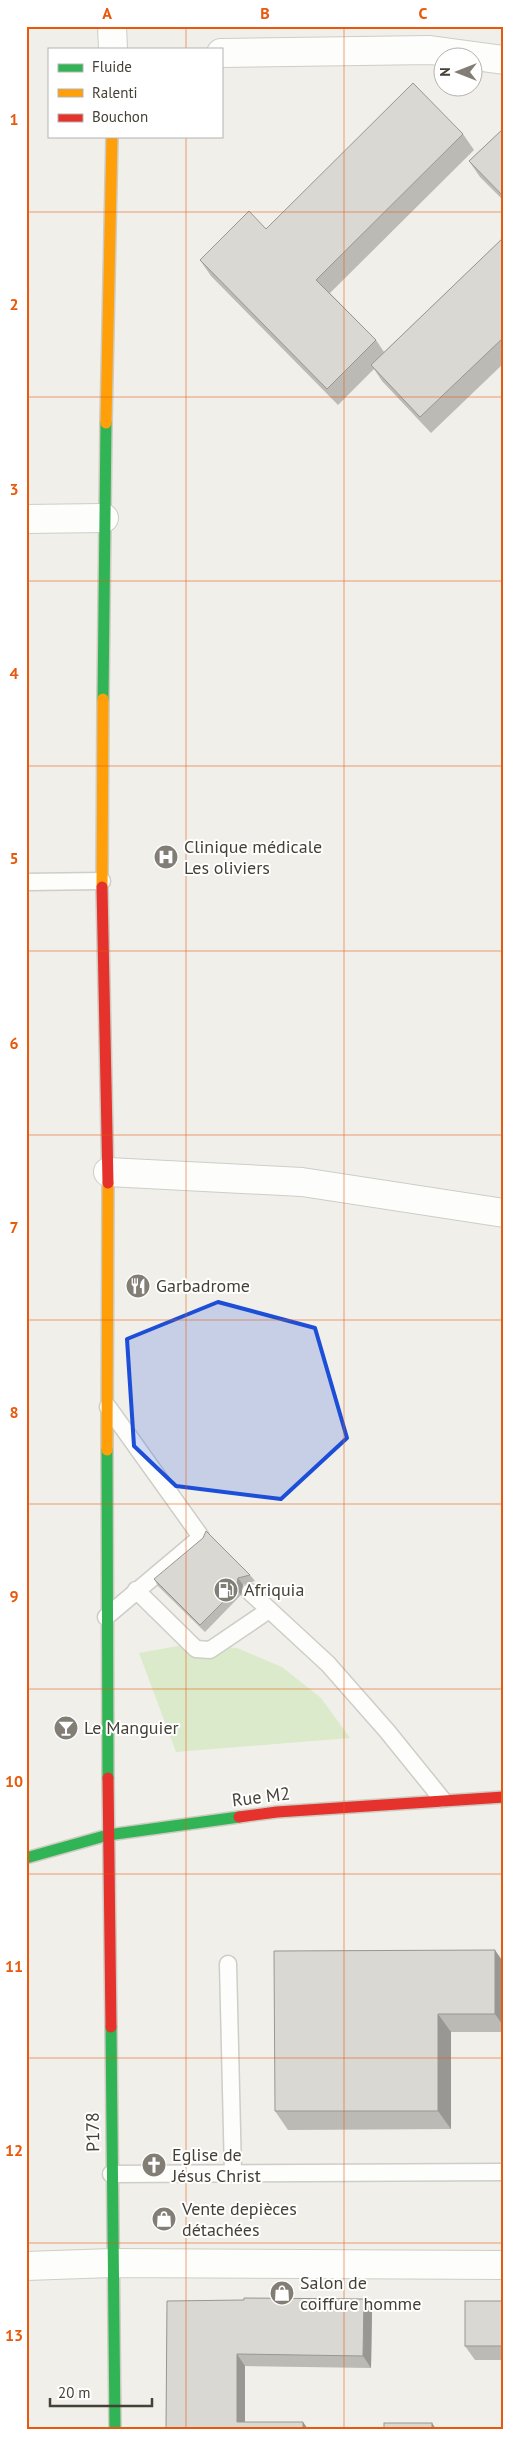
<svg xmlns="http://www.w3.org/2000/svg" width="530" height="2455" font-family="'PT Sans',sans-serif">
	<rect width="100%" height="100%" fill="#f0efea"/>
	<!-- grass -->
	<path fill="#dbeacb" d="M188,1644L237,1648L282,1667L321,1698L350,1738L176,1752L139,1653Z"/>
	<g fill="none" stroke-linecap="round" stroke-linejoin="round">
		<defs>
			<g id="lane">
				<path d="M26,882L102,881"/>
				<path d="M136,1590L196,1649L210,1650L269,1610"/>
				<path d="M250,1592L328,1664L387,1731L442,1799"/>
				<path d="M106,1617L201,1537L108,1407"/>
				<path d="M228,1964L233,2173"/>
				<path d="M111,2174L504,2172"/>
			</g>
			<g id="street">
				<path d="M112,26L113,49"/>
				<path d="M221,53L430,50L504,60"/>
				<path d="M26,519L104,518"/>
				<path d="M108,1172L302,1182L504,1213"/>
				<path d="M26,2266L112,2263L504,2265"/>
			</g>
			<g id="fast">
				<path d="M103,699L106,423"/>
				<path d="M107,1450L108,1778"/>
				<path d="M26,1858L108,1835L239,1817"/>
				<path d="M111,2027L115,2429"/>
			</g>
			<g id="slow">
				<path d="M106,423L112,136"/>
				<path d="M102,887L103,699"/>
				<path d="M107,1450L108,1183"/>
			</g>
			<g id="jam">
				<path d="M102,887L108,1183"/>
				<path d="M108,1778L111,2027"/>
				<path d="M239,1817L277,1812L504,1797"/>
			</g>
		</defs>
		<!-- lane casing -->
		<use href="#lane" stroke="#cecdc7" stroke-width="19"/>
		<!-- street casing -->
		<use href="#street" stroke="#cecdc7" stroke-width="30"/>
		<!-- fast casing -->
		<use href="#fast" stroke="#ceccc1" stroke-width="14"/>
		<!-- slow casing -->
		<use href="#slow" stroke="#ceccc1" stroke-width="14"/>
		<!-- jam casing -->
		<use href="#jam" stroke="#ceccc1" stroke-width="14"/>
		<!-- lane -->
		<use href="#lane" stroke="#fdfdfc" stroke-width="16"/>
		<!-- street -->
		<use href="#street" stroke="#fdfdfc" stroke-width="28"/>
		<!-- fast -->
		<use href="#fast" stroke="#30b455" stroke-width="11"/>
		<!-- slow -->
		<use href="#slow" stroke="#ff9f0a" stroke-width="11"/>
		<!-- jam -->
		<use href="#jam" stroke="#e5322d" stroke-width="11"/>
	</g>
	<!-- wall -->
	<g fill="#bbbab5">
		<path d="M504,128V201L480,177L469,161Z"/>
		<path d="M463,134L474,150L330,293L376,340L384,352L504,237V363L431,433L382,381L374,369L338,405L211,276L200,260Z"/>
		<path d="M250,1575L255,1581L243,1585L241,1595L205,1632L158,1586L154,1579Z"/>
		<path d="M504,1963V2032H451V2129L288,2130L275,2111Z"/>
		<path d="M167,2301L372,2311L371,2368L245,2366L166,2429Z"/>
		<path d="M504,2301V2360H475L465,2346Z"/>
	</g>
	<!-- shaded-wall -->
	<g fill="#999793">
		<path d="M238,1578L243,1585L241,1595L236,1589Z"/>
		<path d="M495,1950L504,1963V2027L495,2014Z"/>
		<path d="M438,2014L451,2032V2129L438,2111Z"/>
		<path d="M364,2299L372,2311L371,2368L363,2356Z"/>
		<path d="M237,2354L245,2366V2429L237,2422Z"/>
		<path d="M303,2422L308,2429H303Z"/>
		<path d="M432,2423L436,2429H432Z"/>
	</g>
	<!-- building -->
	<g fill="#dad8d2" stroke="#999793">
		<path d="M413,83L463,134L316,280L376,340L327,389L200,260L249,211L266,229Z"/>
		<path d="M504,128V197L469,161Z"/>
		<path d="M504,237V337L420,417L371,365Z"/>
		<path d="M206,1531L250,1575L238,1578L236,1589L200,1625L154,1579L203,1538Z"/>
		<path d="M495,1950V2014H438V2111H275L274,1951Z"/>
		<path d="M244,2298L364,2299L363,2356L237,2354V2422H303V2429H166L167,2301L244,2300Z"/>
		<rect x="465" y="2301" width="39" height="45"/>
		<rect x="384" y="2423" width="48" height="6"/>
	</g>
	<!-- marked area -->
	<path fill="#1d4ed8" fill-opacity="0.2" stroke="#1d4ed8" stroke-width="4" stroke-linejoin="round" d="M218,1302L315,1328L347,1438L281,1499L176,1486L134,1446L127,1339Z"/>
	<!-- grid -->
	<path fill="none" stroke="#e8590c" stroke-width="1" stroke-opacity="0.55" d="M186,26V49M344,26V2429M186,136V2429M26,212H504M26,397H504M26,581H504M26,766H504M26,951H504M26,1135H504M26,1320H504M26,1504H504M26,1689H504M26,1874H504M26,2058H504M26,2243H504"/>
	<!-- icons -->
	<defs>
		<symbol id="hospital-disc" viewBox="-11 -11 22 22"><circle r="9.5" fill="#827e75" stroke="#fff"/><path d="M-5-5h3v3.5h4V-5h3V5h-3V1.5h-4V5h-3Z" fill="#fff"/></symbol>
		<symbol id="restaurant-disc" viewBox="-11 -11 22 22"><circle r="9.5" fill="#827e75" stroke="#fff"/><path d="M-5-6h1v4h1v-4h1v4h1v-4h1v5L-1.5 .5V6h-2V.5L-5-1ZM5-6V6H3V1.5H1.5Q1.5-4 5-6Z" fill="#fff"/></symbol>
		<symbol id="fuel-disc" viewBox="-11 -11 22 22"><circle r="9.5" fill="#827e75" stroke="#fff"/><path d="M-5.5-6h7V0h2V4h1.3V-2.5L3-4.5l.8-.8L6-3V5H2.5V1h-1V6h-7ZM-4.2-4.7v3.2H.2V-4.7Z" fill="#fff"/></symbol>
		<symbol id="bar-disc" viewBox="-11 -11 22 22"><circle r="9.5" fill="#827e75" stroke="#fff"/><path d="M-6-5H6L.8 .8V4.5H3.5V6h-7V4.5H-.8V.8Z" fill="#fff"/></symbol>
		<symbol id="church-disc" viewBox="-11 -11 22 22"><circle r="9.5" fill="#827e75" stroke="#fff"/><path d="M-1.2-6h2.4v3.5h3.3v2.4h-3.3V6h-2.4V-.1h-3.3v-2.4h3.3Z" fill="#fff"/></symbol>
		<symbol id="shop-disc" viewBox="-11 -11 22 22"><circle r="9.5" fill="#827e75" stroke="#fff"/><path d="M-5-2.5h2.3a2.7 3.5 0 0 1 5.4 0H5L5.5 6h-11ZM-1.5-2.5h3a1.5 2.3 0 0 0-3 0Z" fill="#fff"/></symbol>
	</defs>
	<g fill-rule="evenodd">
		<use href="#hospital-disc" x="152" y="843" width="28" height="28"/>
		<use href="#restaurant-disc" x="124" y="1272" width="28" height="28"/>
		<use href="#fuel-disc" x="212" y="1576" width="28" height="28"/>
		<use href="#bar-disc" x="52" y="1714" width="28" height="28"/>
		<use href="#church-disc" x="140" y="2151" width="28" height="28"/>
		<use href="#shop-disc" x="150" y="2205" width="28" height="28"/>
		<use href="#shop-disc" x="268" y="2279" width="28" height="28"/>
	</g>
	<g text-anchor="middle" stroke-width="4" stroke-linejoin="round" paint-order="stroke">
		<!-- poi labels -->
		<g font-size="18" fill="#464136" stroke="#fff" text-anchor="start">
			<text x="184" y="853">Clinique médicale<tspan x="184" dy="21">Les oliviers</tspan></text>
			<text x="156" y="1292">Garbadrome</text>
			<text x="244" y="1596">Afriquia</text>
			<text x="84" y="1734">Le Manguier</text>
			<text x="172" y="2161">Eglise de<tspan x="172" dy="21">Jésus Christ</tspan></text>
			<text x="182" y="2215">Vente depièces<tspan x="182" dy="21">détachées</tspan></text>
			<text x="300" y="2289">Salon de<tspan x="300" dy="21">coiffure homme</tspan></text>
		</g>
		<!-- street labels -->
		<g font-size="18" fill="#464136" stroke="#fff">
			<text transform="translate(261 1797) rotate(-7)" y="6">Rue M2</text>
			<text transform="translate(93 2132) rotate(-91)" y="6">P178</text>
		</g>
	</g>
	<!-- border -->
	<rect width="530" height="2455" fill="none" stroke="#ffffff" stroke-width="55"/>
	<!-- legend -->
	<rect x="48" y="48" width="175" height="90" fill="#ffffff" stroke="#b5b3af"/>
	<rect x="58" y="64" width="25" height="8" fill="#30b455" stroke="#b5b3af"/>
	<text x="92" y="72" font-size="15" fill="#464136">Fluide</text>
	<rect x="58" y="89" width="25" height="8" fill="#ff9f0a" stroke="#b5b3af"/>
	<text x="92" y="98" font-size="15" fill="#464136">Ralenti</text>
	<rect x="58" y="114" width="25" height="8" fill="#e5322d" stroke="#b5b3af"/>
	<text x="92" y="122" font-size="15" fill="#464136">Bouchon</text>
	<!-- north arrow -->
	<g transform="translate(458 72) rotate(270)"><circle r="24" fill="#ffffff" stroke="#b5b3af"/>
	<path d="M0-4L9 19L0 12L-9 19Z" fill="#827e75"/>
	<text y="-8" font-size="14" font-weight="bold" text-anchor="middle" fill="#464136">N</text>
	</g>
	<!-- scale -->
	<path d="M50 2398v8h102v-8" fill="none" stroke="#464136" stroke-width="2.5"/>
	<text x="58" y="2398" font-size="15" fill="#464136" stroke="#ffffff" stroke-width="4" paint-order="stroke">20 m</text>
	<rect x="28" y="28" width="474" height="2400" fill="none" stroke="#e8590c" stroke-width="2"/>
	<g font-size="16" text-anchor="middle" font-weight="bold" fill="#e8590c">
		<text x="107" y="19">A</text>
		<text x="265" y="19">B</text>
		<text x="423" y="19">C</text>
		<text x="14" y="125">1</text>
		<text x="14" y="310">2</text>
		<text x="14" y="495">3</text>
		<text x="14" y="679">4</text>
		<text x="14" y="864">5</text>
		<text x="14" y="1049">6</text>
		<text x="14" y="1233">7</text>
		<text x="14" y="1418">8</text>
		<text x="14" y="1602">9</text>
		<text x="14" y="1787">10</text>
		<text x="14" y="1972">11</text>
		<text x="14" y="2156">12</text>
		<text x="14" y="2341">13</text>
	</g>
</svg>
